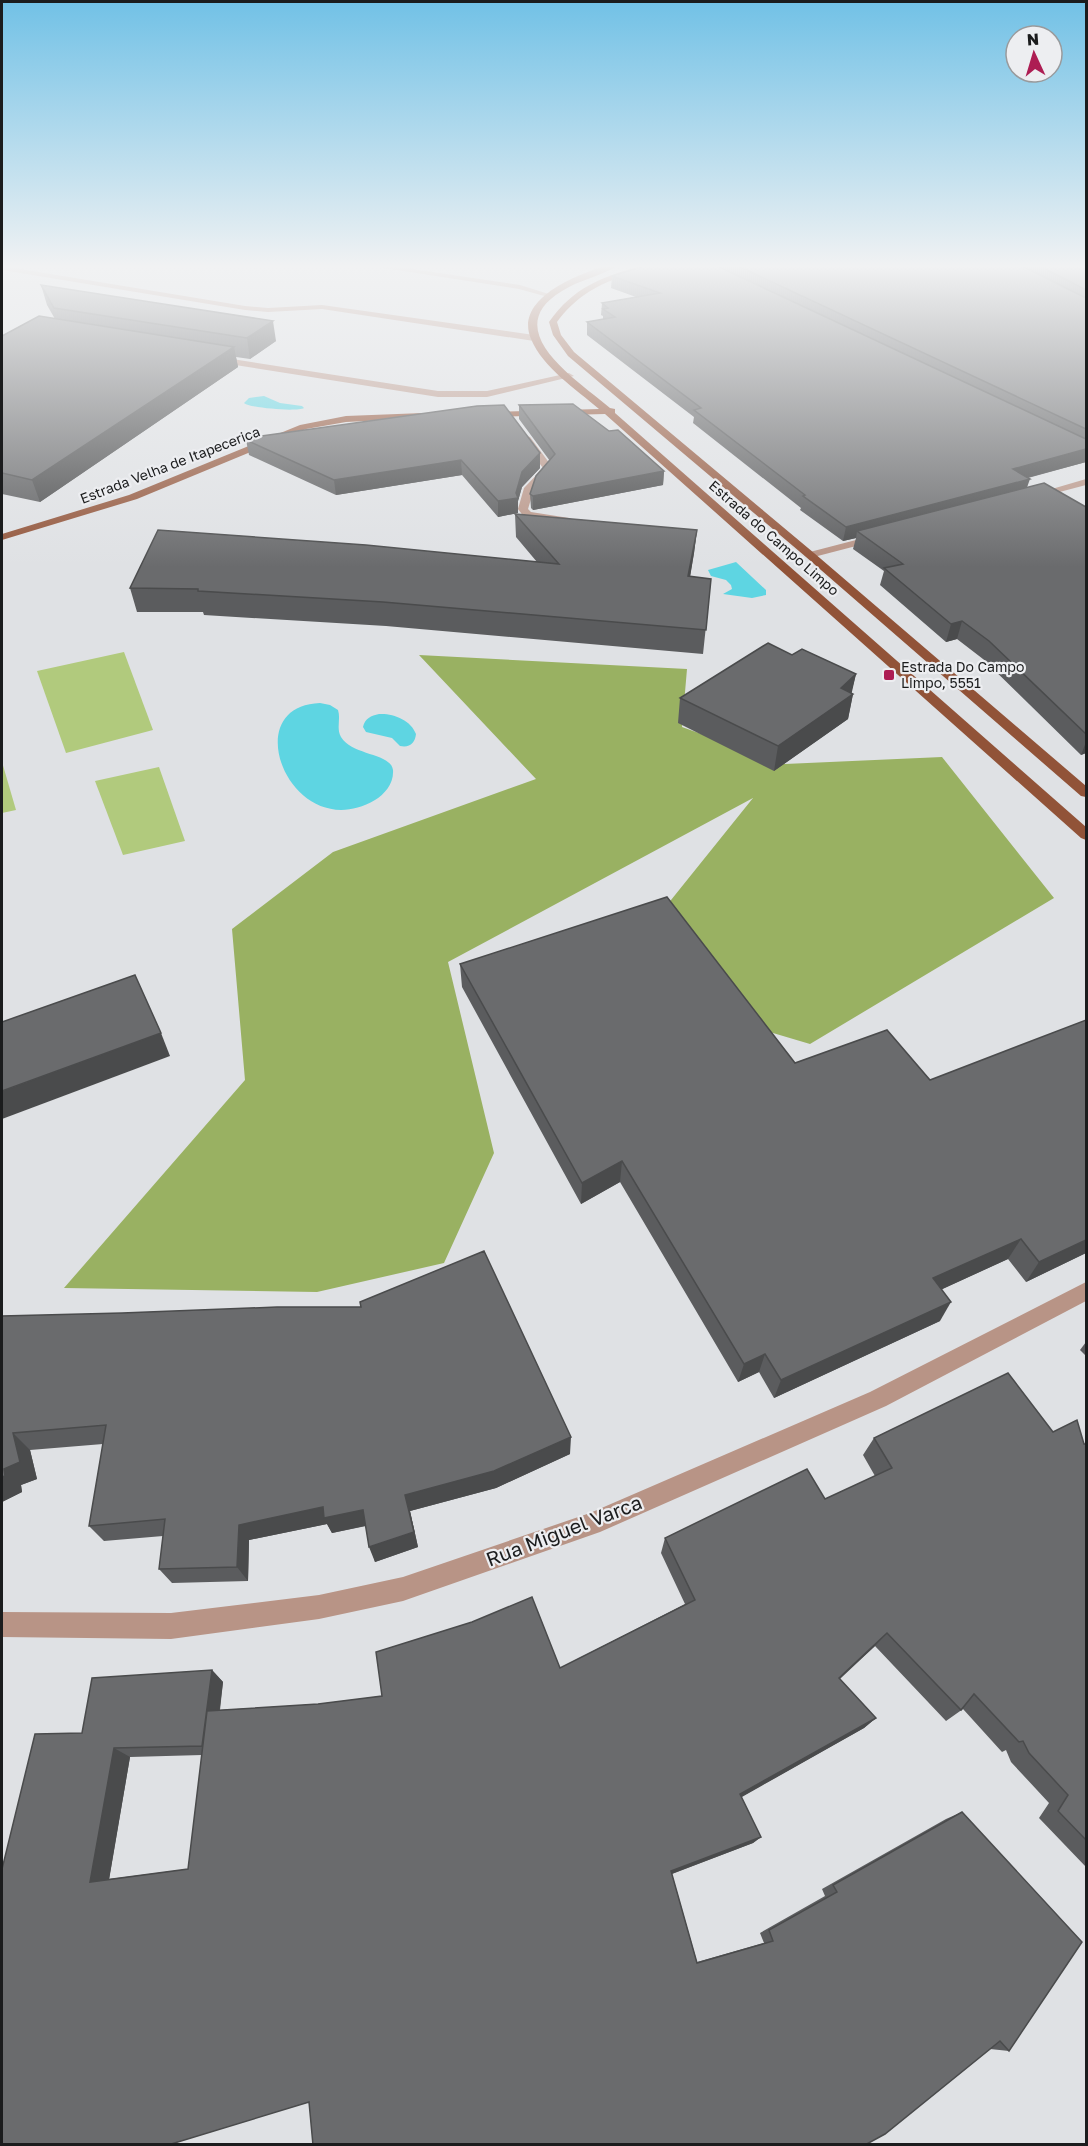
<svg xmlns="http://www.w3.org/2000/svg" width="1088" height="2146" font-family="'Golos Text',sans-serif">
	<rect width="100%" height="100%" fill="#dfe1e4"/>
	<!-- green -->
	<g fill="#b1ca7d">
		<path d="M124,652L153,730L66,753L37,671Z"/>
		<path d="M2,762L16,810L2,813Z"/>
		<path d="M159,767L185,841L123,855L95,781Z"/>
	</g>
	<!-- forest -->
	<path fill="#99b162" d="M419,655L687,669L682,727L785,764L942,757L1054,898L810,1044L753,1027L667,905L753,798L448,962L494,1153L444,1263L317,1292L64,1288L245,1080L232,929L333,852L536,779Z"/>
	<!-- water -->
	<g fill="#5ed5e2">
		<path d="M264,396L280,403L302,406L304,408C297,412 249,408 244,403L249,398Z"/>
		<path d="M736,562L766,590V595L752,598L723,594L732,589L731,585L726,580L711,576L708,570Z"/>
		<path d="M320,703L330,705L338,710C341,719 336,728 341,737C353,756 391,753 393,770C394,783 385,794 375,800C293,848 234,706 320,703Z"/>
		<path d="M379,714C393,713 411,720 416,734C415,743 410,748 400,746L392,738L366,732L363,727C365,718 371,716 379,714Z"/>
	</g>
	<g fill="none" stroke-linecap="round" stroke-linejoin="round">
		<!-- minor -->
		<g fill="#b89486" fill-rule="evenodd">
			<path d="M2,266L245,306L268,308L322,305L534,335L538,338L534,341L322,309L268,312L245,310L2,270Z"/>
			<path d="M371,266H392L520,285L552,295L548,297L519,289Z"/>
			<path d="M213,356L438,391H487L569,373L574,376L487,397H438L210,361V357Z"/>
			<path d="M526,436L530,437L553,468L534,489L528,509L531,512L569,518V522L524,517L518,509L524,488L543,468L521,439Z"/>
			<path d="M1086,479V485L1033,499L1028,496Z"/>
			<path d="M879,534L885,537L883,539L810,558L804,555L806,553Z"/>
			<path d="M1086,1282V1301L886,1406L600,1532L403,1601L319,1619L171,1639L2,1637V1612L171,1613L319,1595L403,1577L590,1513L870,1392Z"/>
		</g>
		<!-- major -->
		<g fill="#915338" fill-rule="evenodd">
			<path d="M605,266H617C601,276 579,280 562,291C497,330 577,380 610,408L615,409V413L1086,827V840L1081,838L605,414L483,417L481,415L486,412L599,409C576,389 543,368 531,339C514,299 576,275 605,266Z"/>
			<path d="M640,266H652C643,272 631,274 621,277C594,286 574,299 557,322L561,335L574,352L814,553L1086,786V797L1081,796L806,557L568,356L553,335L549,322C574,287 600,278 640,266Z"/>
			<path d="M423,413L428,416L426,418L346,422L306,429L137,499L2,540V534L129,495L300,425L346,416Z"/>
		</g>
	</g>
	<!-- wall -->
	<g fill="#5b5c5e" fill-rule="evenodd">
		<path d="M644,266H1086V462L1028,478L1027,487L1086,507V753L1081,755L983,659L957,639L946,642L880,585L884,571L853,549L856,538L843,541L800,510L801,508L693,423L694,417L587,335V322L603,319V316L601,315L602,303L636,297L611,288L612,276Z"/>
		<path d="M41,285L276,341L250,359L236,357L238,367L40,502L2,494V336L55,319L47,305Z"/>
		<path d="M519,405L664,471L663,485L533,510L531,508L530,494L550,461L519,419Z"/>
		<path d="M477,406L540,468L522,487L518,501V513L498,517L462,475L336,495L249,455L246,440Z"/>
		<path d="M515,514L697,530L694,553L690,577L711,579L703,654L386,626L204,615L203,612H137L130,588L537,562L516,537Z"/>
		<path d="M792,655L856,674L851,693L853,694L848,719L774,771L678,723L680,698Z"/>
		<path d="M460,964L795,1063L930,1080L1086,1253L1026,1282L1008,1259L942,1289L940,1321L774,1398L759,1372L738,1382L620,1182L581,1204L462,987Z"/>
		<path d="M2,1316L570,1454L496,1488L410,1511L418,1547L375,1562L366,1526L332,1533L327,1524L249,1540L248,1581L172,1583L159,1569L163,1536L104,1541L89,1526L103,1444L30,1450L37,1479L21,1485L22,1492L2,1502Z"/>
		<path d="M1086,1342V1356L1080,1350Z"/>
		<path d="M1053,1432L1084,1444H1086V1867L1039,1818L1049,1803L1011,1762L1006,1750L1002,1752L963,1709L946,1721L875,1646L840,1679L876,1718L864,1728L741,1797L761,1837L753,1843L672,1874L697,1962L764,1943L760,1933L825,1896L822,1889L946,1819L962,1812L1009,2051L990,2049L309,2102L2,2145L82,1733L212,1670L223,1682L220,1710L318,1704L382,1696L560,1668L685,1604L661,1553L665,1538L825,1499L875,1476L863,1455L874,1438ZM202,1755L188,1869L109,1879L130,1757Z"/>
	</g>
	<!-- shaded-wall -->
	<g fill="#4a4b4c">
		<path d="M273,321L276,341L250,359L247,338Z"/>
		<path d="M234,347L238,367L40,502L32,480Z"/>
		<path d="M1086,449V462L1008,483L1013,469Z"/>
		<path d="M540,453V468L522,487L518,501V513L498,517V501L516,493L522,472Z"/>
		<path d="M461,460L462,475L336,495L334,480Z"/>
		<path d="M664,471L663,485L533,510V496Z"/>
		<path d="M1030,479L1025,493L857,531L856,538L843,541L846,527Z"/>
		<path d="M697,530L694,553L686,600L688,576Z"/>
		<path d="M962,621L957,639L946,642L951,624Z"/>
		<path d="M856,674L851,696L853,694L848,719L774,771L778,746Z"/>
		<path d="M1086,742V753L1081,755Z"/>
		<path d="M161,1033L170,1056L2,1119V1091Z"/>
		<path d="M622,1161L620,1182L581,1204L582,1183Z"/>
		<path d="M1021,1239L1008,1259L923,1298L933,1278Z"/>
		<path d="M1086,1240V1253L1026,1282L1039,1262Z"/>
		<path d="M951,1302L940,1321L774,1398L781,1380Z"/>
		<path d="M765,1354L759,1372L738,1382L744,1364Z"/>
		<path d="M13,1433L30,1450L37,1479L21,1485L22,1492L2,1502V1477Z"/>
		<path d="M571,1437L570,1454L496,1488L410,1511L418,1547L375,1562L369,1547L405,1495Z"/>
		<path d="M323,1507L363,1510L369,1525L332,1533L327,1524L249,1540L248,1581L237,1567L239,1525Z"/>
		<path d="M887,1633L875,1646L828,1689L839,1678Z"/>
		<path d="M212,1670L223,1682L214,1755L202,1746Z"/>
		<path d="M876,1718L864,1728L733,1802L740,1794Z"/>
		<path d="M114,1748L130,1757L108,1886L90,1882Z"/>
		<path d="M761,1837L753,1843L666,1876L671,1871Z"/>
	</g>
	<!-- building -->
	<g fill="#6a6b6d" stroke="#4a4b4c" stroke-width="1.5">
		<path d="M644,266H717L1086,439V449L1013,469L1030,479L846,527L803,496L805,495L694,410L701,408L587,322L615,317L603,309L608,308L602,303L660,293L612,276Z"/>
		<path d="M738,266H1022L1086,298V429Z"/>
		<path d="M1040,266H1086V290Z"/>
		<path d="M41,285L131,299L273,321L247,338L54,308Z"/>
		<path d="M39,316L234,347L32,480L2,473V336Z"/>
		<path d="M573,404L609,431L618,430L664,471L533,496L530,494L536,476L555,454L519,405Z"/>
		<path d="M504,405L540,453L522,472L516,493L518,498L498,501L461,460L334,480L246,440L254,437L477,406Z"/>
		<path d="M1044,483L1086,507V734L989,641L962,621L951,624L884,568L903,564L857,531Z"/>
		<path d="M515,514L697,530L688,576L711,579L706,630L383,602L198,591V589L130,588L158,530L366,545L559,564Z"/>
		<path d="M768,643L792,655L802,649L856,674L841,688L853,694L778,746L680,698Z"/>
		<path d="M667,897L795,1063L887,1030L930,1080L1086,1020V1240L1039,1262L1021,1239L933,1278L951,1302L781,1380L765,1354L744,1364L622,1161L582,1183L460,964Z"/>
		<path d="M135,975L161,1033L2,1091V1022Z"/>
		<path d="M484,1251L571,1437L494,1471L405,1495L414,1532L369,1547L363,1510L324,1518L323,1507L239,1525L237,1567L159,1569L165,1519L89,1526L106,1425L13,1433L20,1462L4,1469L5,1476L2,1477V1316L122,1313L277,1307H361L360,1302Z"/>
		<path d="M1008,1373L1053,1432L1077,1420L1084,1444H1086V1840L1058,1811L1068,1795L1029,1753L1023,1741L1019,1742L974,1694L961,1710L887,1633L839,1678L876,1718L740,1794L761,1837L671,1871L697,1963L773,1941L769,1930L837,1892L833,1885L962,1812L1082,1942L1009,2051L1000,2041L885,2134L865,2145H313L309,2102L168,2145H2V1869L35,1734L82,1733L92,1678L212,1670L202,1746L114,1748L90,1882L188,1869L207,1711L318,1704L382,1696L376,1652L472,1622L532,1597L560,1668L695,1600L665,1538L807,1469L825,1499L892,1468L874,1438Z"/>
	</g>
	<!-- sky -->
	<linearGradient id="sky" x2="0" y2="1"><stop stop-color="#71c1e6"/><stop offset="0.47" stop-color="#f1f2f3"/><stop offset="1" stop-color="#f1f2f3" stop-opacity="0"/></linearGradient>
	<rect width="1088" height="567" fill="url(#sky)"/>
	<!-- markers -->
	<rect fill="#ad1d53" stroke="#edeef1" stroke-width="2" x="883" y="669" width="12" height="12" rx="3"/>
	<g text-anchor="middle" stroke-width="4.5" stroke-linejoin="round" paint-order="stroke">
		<!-- far-street labels -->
		<g font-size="14" fill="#1b1c1d" stroke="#edeef1">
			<text transform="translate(170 465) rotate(-21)" y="5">Estrada Velha de Itapecerica</text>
			<text transform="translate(774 538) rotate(41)" y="5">Estrada do Campo Limpo</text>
		</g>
		<!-- far-poi labels -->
		<g font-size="14" fill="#1b1c1d" stroke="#edeef1" text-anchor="start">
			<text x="901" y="672">Estrada Do Campo<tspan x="901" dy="16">Limpo, 5551</tspan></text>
		</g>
		<!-- near-street labels -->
		<g font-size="20" fill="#1b1c1d" stroke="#edeef1">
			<text transform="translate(564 1531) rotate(-21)" y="7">Rua Miguel Varca</text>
		</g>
	</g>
	<!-- border -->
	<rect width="1088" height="2146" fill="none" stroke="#1b1c1d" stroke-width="6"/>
	<!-- north arrow -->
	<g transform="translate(1034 54) rotate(356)"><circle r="28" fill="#edeef1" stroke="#999a9c" stroke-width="1.5"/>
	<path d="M0-4.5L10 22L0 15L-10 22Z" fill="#ad1d53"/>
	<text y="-9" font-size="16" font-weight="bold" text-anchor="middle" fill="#1b1c1d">N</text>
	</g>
</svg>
